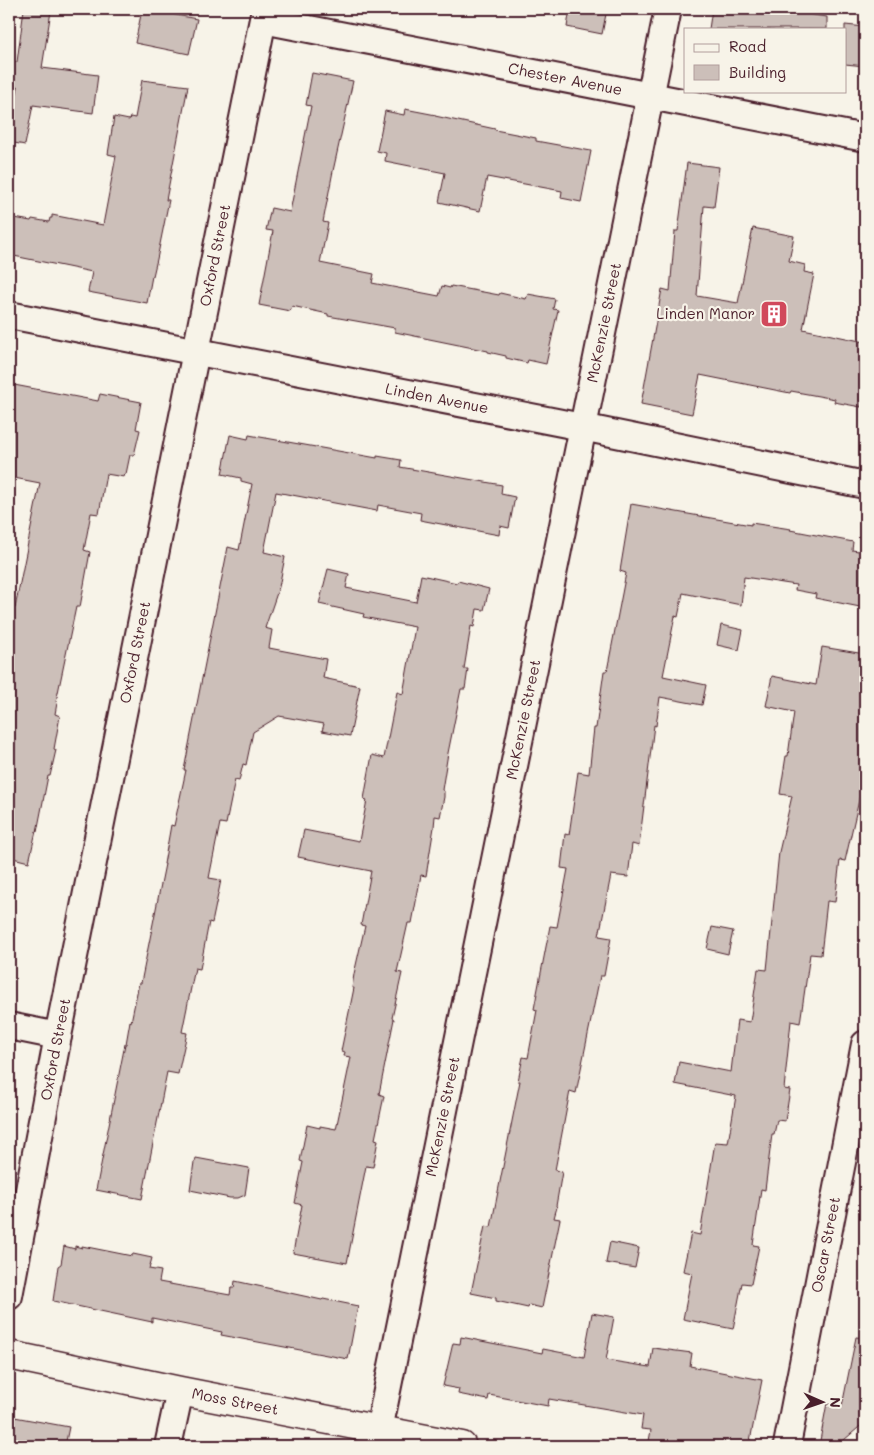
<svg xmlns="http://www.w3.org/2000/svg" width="874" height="1455" font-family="Mali,sans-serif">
	<rect width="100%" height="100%" fill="#f7f3e8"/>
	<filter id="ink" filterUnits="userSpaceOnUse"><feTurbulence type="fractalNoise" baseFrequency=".02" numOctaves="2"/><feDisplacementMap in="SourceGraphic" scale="10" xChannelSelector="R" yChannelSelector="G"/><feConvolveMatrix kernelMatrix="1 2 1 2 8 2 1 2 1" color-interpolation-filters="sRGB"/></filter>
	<g filter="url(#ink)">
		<!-- building -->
		<g fill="#ccbfb9" stroke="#4a1f2b">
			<path d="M24,9L51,11L42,68L98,75L93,113L33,105L25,145L9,142V132L18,87L9,85V61L17,62Z"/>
			<path d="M570,9H607L602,34L567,27Z"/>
			<path d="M712,9H773L827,17V29H709Z"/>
			<path d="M142,10L155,12V11L197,19L189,54L135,43Z"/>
			<path d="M845,25L865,27V66L845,64Z"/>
			<path d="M312,73L353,81L333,171L323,222L328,223L320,263L374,274L372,283L439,296L442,286L450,288L451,286L499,295L500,293L526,299L528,294L555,299L553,309L558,310L546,364L528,360L527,363L506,358V356L488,352V351L395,332V328L328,316V314L292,306L290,311L259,305L273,231L266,230L271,208L290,212L311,106L306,105Z"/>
			<path d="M142,80L188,86L166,200H169L157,259L153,276H152L147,303L88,292L92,272L9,255V217L31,221L32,219L49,222L50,218H52V215L103,225L116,156L108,154L114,117L129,120L130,117L135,118Z"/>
			<path d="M405,109L436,115L435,116L495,129V130L536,138V141L591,151L581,202L561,198L562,191L487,177L480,211L439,202L445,173L385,161L386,153L377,151L385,111L404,115Z"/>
			<path d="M687,163L719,167L714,207L704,206L697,296L738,303L753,228L794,236L789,261L805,265L804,272L814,274L803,329L865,342V384L861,407L834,402L835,399L791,391L790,393L700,375L692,414L641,404L662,289L670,291L675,231H678Z"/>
			<path d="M9,384L98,401L100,394L141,402L136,429L140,430L134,455H130L126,474H125L124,477L106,474L99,514L91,513L84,550L90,552L80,607H76L56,702L57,703L55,714L60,716L54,749L56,750L50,776H48L37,832L36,831L29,862L9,857V606L15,608L40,483L9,477Z"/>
			<path d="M230,435L248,439L249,435L377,458V456L401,460L400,467L502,485L501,494L515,497L509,528L500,526L499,535L420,520L421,513L378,505L377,511L276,492L264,552L285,557L279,587L265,628L272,630L269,648L326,659L323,678L360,686L350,736L322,731L324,724L279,716L253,732L246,765L243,764L239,781L235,780L226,824L220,823L209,878L221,880L212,923L209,922L200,969L195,968L182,1032L187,1033L178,1074L167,1072L142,1199L96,1190L125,1044H126L130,1021L131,1022L139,983H141L165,864H164L171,825L174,826L186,770H184L193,724L228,547L239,550L252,484L241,481V478L222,474Z"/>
			<path d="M631,504L751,525V523L791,529L790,530L853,542L852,550L865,552V608L815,598L816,594L795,590L796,585L744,577L741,605L683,593L678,617L675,616L663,676L706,685L702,705L660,697L656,726L654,725L639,846L632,844L628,877L611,875L599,936L611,938L604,976H600L576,1093L570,1091L555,1170L562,1172L556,1206L557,1207L554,1218L560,1219L542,1308L529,1305L528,1308L496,1301V1298L471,1293L485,1226L491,1227L520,1081H518L523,1057L528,1058L537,1010L534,1009L550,926L557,927L568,869L561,868L565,834L569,835L578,772L589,774L594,728H596L604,671H607L626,573L620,571Z"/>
			<path d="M328,569L349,574L346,588L416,602L421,575L457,583L458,581L489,589L484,610L477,609L474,627L471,626L464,669H468L465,689H461L448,753L442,790L444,791V797L440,817L435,816L434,827L426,876L421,875L412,923H408L397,972L402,973L392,1018L394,1019L379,1094L384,1096L375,1139L378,1140L373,1167L366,1166L347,1263L293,1253L302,1205L295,1203L303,1162L300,1161L307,1125L320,1128V1126L336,1129L351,1057L344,1056L345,1052L341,1051L354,988H352L354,974L365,926L361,925L371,871L298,857L304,830L359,841L367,800L364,799L372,755L384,758L397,692L403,694L415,627L363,617L364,614L319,604Z"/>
			<path d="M721,625L743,630L739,650L717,645Z"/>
			<path d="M822,647L865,654V761L859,800L845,861L840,860L835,902L827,901L821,955L810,954L800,1023L791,1021L784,1089L790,1090L785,1121L777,1120L774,1134H772L765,1190L761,1189L753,1245L759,1246L751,1284L742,1283L733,1329L683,1319L692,1273L683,1271L691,1233L700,1235L715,1142L728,1143L736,1096L675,1084L679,1062L731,1072L737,1020L750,1022L758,969L767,970L779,852L792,796L780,794L786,756H788L794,712L766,706L772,676L816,685Z"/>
			<path d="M712,927L733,931L728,954L707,949Z"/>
			<path d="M196,1158L249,1168L245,1195L238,1198H230L190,1190L194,1162H195Z"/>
			<path d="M610,1242L639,1248L635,1268L606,1263Z"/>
			<path d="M64,1246L75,1249V1246L82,1248V1246L132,1256L133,1254L152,1258L149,1269L161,1271L159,1282L230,1295L231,1288H234L235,1281L322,1300L323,1299L358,1306L348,1359L221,1335L222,1332L152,1318V1322L53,1301L58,1266L61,1264Z"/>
			<path d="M592,1313L614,1317L606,1360L650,1367L653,1348L692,1353L690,1366L762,1380L749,1446H682L649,1441L651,1430L641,1429L643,1415L549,1399L548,1406L489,1395L488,1400L458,1394L459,1389L443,1386L453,1343L460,1344L461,1337L542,1353L543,1349L584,1357Z"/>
			<path d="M856,1337L865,1338V1422L837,1446H819L827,1403L842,1406Z"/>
			<path d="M9,1416L69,1427L65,1446H9Z"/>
		</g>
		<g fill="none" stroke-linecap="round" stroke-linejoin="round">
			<defs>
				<g id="minor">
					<path id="s1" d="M263,20L865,138"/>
					<path id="s2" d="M9,315L582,427L865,485"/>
					<path d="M9,1026L58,1036"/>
					<path id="s3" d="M9,1296L58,1036L265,9"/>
					<path id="s4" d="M379,1430L668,9"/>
					<path id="s5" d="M787,1445L865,1044"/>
					<path d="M168,1446L180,1391"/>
				</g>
				<g id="tertiary">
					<path id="s6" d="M9,1355L180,1391L462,1446"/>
				</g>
			</defs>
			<!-- minor casing -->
			<use href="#minor" stroke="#4a1f2b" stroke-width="30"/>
			<!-- tertiary casing -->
			<use href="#tertiary" stroke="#4a1f2b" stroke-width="31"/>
			<!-- minor -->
			<use href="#minor" stroke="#f7f3e8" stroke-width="26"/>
			<!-- tertiary -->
			<use href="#tertiary" stroke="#f7f3e8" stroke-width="28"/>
		</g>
	</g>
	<!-- icons -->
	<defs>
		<symbol id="building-square" viewBox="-11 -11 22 22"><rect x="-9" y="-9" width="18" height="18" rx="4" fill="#d1495b" stroke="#f7f3e8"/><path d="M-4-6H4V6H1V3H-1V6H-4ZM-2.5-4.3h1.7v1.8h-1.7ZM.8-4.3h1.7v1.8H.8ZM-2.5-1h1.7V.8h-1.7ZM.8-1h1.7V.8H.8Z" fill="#fff"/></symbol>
	</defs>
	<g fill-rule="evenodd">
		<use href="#building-square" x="758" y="298" width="32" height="32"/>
	</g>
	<g text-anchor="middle" stroke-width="4.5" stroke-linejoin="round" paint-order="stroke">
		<!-- street labels -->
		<g font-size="15" fill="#4a1f2b" stroke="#f7f3e8">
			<text dy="5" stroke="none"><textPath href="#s1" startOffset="308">Chester Avenue</textPath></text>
			<text dy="5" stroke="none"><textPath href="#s3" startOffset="1061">Oxford Street</textPath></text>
			<text dy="5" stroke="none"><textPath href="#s4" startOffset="1130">McKenzie Street</textPath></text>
			<text dy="5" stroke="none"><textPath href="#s2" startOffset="436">Linden Avenue</textPath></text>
			<text dy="5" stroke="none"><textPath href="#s3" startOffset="656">Oxford Street</textPath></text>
			<text dy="5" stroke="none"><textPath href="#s4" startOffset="725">McKenzie Street</textPath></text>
			<text dy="5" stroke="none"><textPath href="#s3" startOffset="251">Oxford Street</textPath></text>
			<text dy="5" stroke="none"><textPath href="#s4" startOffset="320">McKenzie Street</textPath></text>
			<text dy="5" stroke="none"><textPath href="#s5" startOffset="204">Oscar Street</textPath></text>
			<text dy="5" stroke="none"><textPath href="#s6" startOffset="231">Moss Street</textPath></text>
		</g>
		<!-- poi labels -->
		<g font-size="15" fill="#4a1f2b" stroke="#f7f3e8" text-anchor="end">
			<text x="755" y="319">Linden Manor</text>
		</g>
	</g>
	<!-- margin -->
	<rect width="874" height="1455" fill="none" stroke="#f7f3e8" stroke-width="30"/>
	<rect x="15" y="15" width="844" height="1425" fill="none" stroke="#4a1f2b" stroke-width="2" filter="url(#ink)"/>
	<!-- legend -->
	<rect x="684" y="28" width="162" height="65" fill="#f7f3e8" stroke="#b29e9c"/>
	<rect x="694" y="44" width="25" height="8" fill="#f7f3e8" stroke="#b29e9c"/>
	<text x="729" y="52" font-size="15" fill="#4a1f2b">Road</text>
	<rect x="694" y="65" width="25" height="15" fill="#ccbfb9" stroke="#b29e9c"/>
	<text x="729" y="78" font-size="15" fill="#4a1f2b">Building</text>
	<!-- north arrow -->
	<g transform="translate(822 1402) rotate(92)" stroke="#f7f3e8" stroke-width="4" paint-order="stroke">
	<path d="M0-4L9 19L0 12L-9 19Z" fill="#4a1f2b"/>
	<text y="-8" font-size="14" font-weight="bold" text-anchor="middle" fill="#4a1f2b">N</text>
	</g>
</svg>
